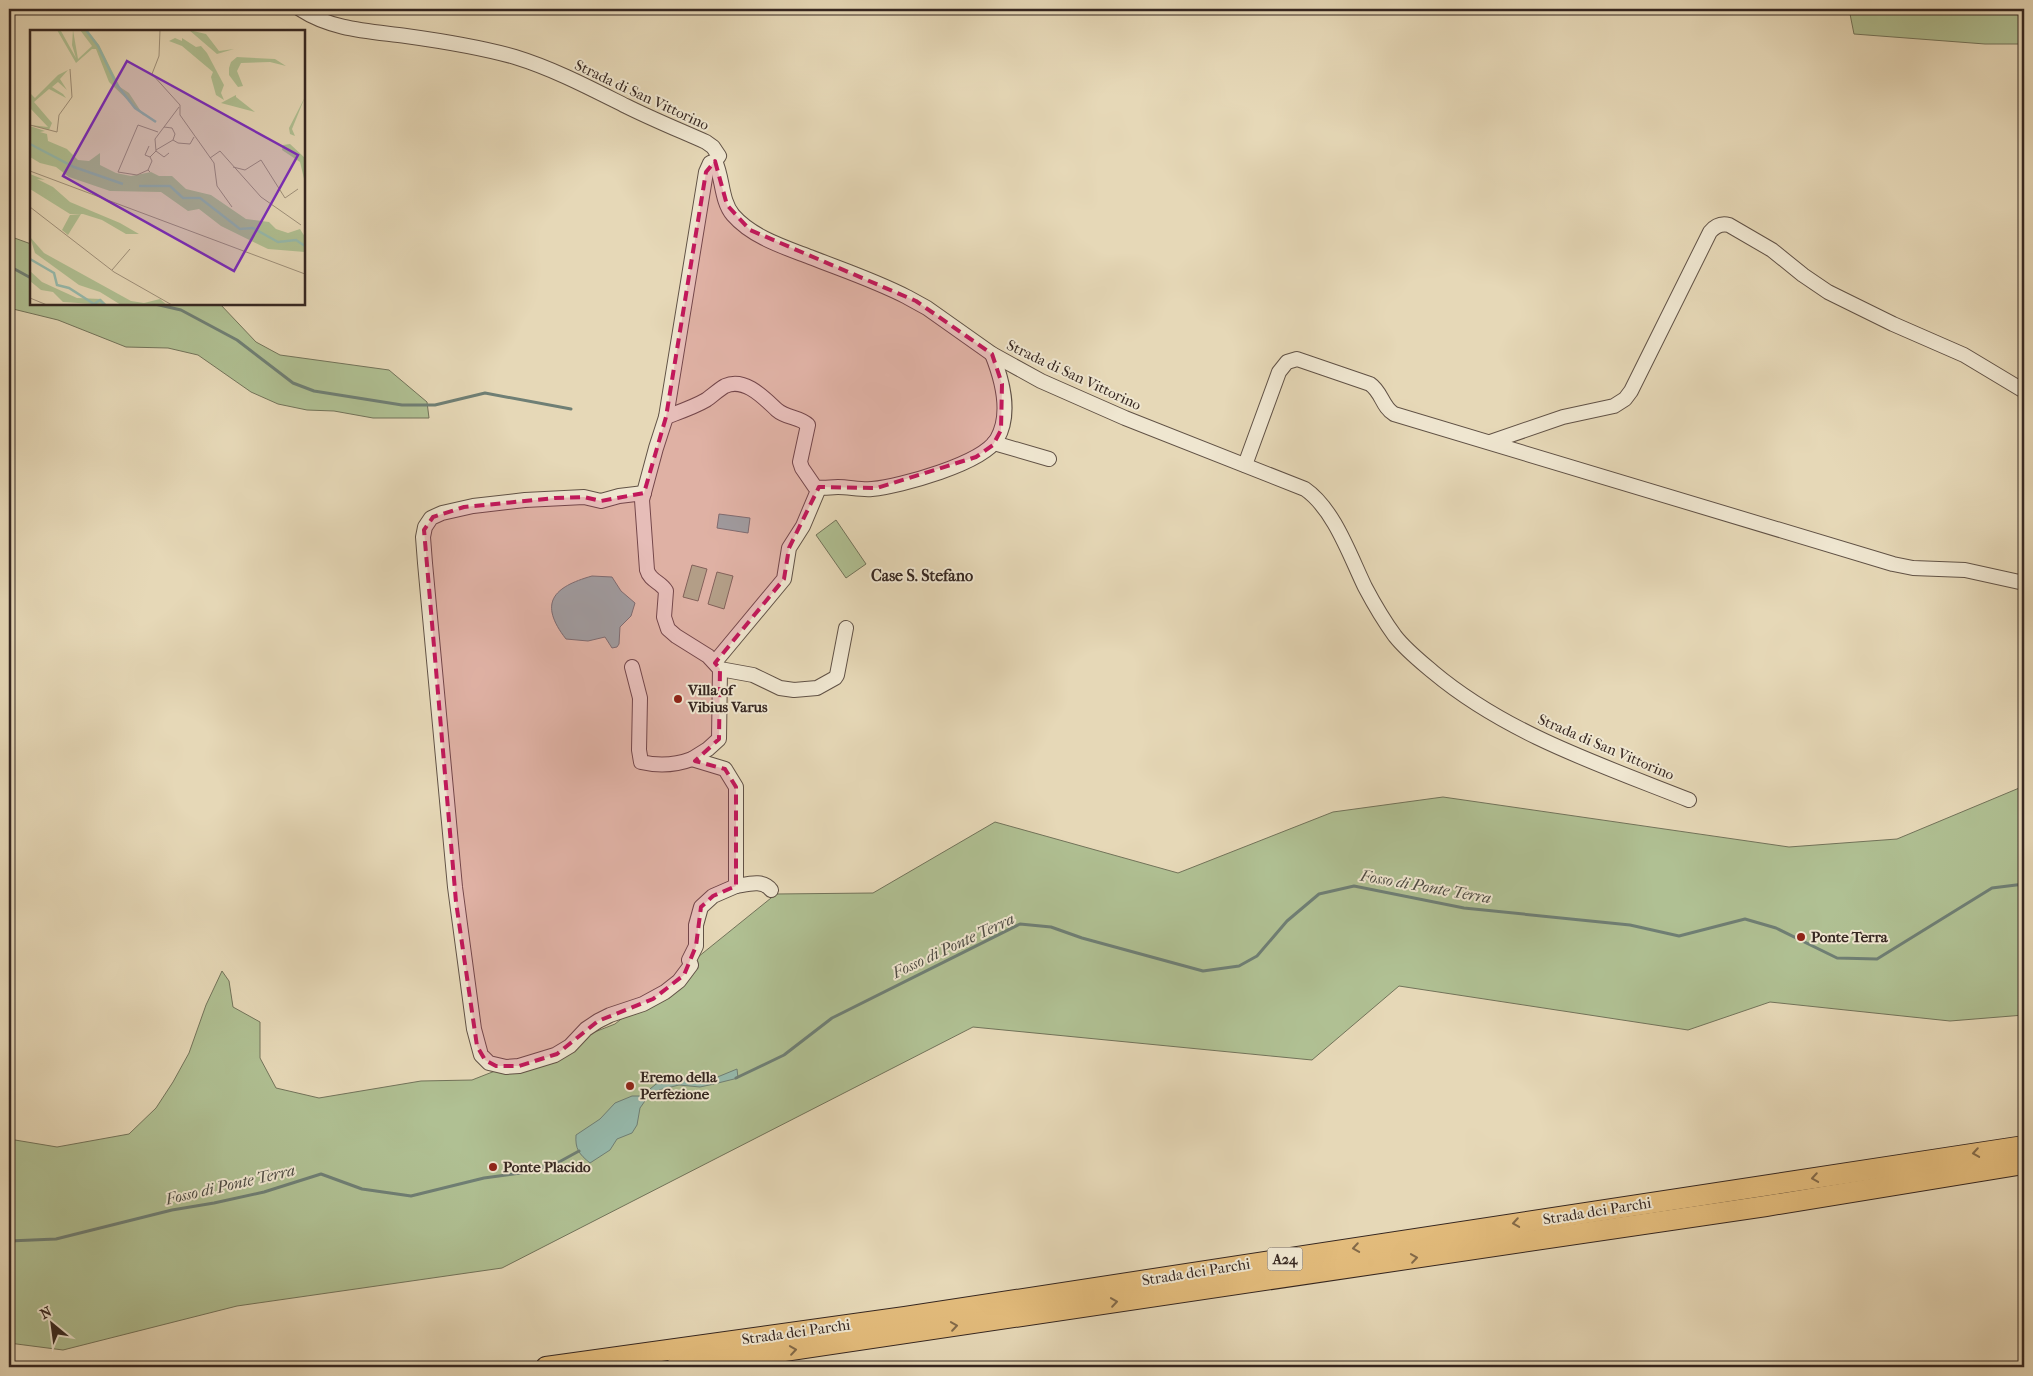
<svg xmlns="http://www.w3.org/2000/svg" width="2033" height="1376" font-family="'IM FELL French Canon',serif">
	<rect width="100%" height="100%" fill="#e6d8b7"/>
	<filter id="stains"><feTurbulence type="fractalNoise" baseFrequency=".004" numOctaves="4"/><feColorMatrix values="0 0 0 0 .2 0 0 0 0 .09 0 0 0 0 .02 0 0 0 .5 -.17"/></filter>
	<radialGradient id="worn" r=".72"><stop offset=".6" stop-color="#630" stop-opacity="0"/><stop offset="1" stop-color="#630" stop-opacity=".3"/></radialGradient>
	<!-- green -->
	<g fill="#b0c093" stroke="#72735a">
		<path d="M1849,9H2024V44H1985L1854,34Z"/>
		<path d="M9,236L31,244V304H220L256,342L280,355L389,370L427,402L429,418H373L334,411L307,410L278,404L251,392L198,355L168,348L126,347L58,320L9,308Z"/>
		<path d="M836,520L866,564L846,578L816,535Z"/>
		<path d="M692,565L707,569L698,601L683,597Z"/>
		<path d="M717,572L733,576L724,609L708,604Z"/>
		<path d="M2024,786V1015L1950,1021L1770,1002L1688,1030L1399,986L1312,1060L973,1027L502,1268L237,1306L63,1350L9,1343V1139L57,1147L129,1134L156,1108L173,1082L189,1053L206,1005L222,971L229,981L233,1007L260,1022V1058L276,1088L319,1098L421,1081L472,1080L615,1024L776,894L873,893L995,822L1178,873L1333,812L1443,797L1789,847L1897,839Z"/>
	</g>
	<!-- water -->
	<g fill="#96baad" stroke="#6f7f75">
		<path d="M719,514L750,518L748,533L717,528Z"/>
		<path d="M592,576L612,577L621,591L635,603L631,616L620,627L619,644L617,647L612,648L605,637L588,641L566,639C538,603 553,587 592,576Z"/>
		<path d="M737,1069L738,1078L714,1084L700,1087L679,1085L659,1090L647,1098L640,1108L637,1125L632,1133L617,1139L610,1150L590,1163C579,1154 575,1149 576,1135L600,1119L615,1103L632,1096H641L660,1081L674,1077L715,1078Z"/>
	</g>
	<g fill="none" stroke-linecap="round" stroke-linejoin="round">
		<!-- stream -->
		<g stroke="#6f7f75" stroke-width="3">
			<path d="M9,266L31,278"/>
			<path d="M155,304L181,310L237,340L293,383L314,391L402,405H435L485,393L571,409"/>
			<path d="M736,1078L784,1055L832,1018L1020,924L1051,927L1082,938L1203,971L1239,966L1257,956L1287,921L1319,894L1354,886L1464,908L1630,925L1679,936L1745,919L1776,928L1837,958L1877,959L1992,888L2024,884"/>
			<path d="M9,1241L56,1239L172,1210L214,1203L264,1192L321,1174L362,1189L411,1196L484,1178L528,1172L559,1162L579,1151"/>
		</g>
		<defs>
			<g id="minor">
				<path d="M300,9C332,30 369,31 406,36C442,41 480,47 515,57C554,69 590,88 626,106C652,119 679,130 706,142L713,147L719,156L715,161C723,178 721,201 733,215C752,237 784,247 810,257C843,270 876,281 907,297L927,308L992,354L1041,381L1125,418L1305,489C1334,509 1350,556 1365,587C1374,604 1384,621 1395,636C1406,650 1420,661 1433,672C1507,734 1601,765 1689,800"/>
				<path d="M715,161L710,163L706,172L666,417L656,448L642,500L647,570C650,581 661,582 666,591L664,617L668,629L676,636L708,656L720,669L719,739L708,749L692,759L725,769L736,787V886C748,884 763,879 771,890"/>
				<path d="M666,417C679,412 694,407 706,400C712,396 718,390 725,386C745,377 764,398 777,410C786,418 800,417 808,425L800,462L802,468L815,487C822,489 830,487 838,487C849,487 861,490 872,489C901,486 982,464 997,439C1012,413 1002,379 992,354"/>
				<path d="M1490,442L1563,417L1614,406L1625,399L1631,391L1710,232C1715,226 1721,223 1729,225L1772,250L1803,275L1828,292L1893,324L1964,355L2024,391"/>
				<path d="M994,443L1049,459"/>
				<path d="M1245,465L1279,372L1287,362L1297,359L1370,384C1382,392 1382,407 1394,414L1893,564L1913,568L1965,570L2024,583"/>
				<path d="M644,493L619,496L601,501L584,497L525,500L473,506L442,513L431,518L425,527L423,537L425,563L455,887L474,1029L481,1055L489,1063L506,1067L519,1066L555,1055L570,1046L586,1029L598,1021L610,1015L643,1004L665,992L679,981L691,965L689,960L696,946V925L701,907L713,896L736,886"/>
				<path d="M715,662L784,579L789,548L803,526L819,488"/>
				<path d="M632,667L640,698L639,750L641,762C658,766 676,765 692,759"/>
				<path d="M720,669L753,675L780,688L794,690L817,688L835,678L837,675L846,628"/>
			</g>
			<g id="highway">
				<path d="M546,1367L905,1317L2024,1146"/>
				<path d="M676,1367L1766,1206L2024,1164"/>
			</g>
		</defs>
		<!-- minor casing -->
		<use href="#minor" stroke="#615246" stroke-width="16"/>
		<!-- highway casing -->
		<use href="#highway" stroke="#352620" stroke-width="22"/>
		<!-- minor -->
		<use href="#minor" stroke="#efe6d0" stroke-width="14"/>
		<!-- highway -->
		<use href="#highway" stroke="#e3bc7c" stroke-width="20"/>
	</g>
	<!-- one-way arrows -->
	<defs><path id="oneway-chevron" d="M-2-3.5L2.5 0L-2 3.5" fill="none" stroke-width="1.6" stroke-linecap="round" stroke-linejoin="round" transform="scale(1.25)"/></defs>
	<g stroke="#836a49">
		<use href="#oneway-chevron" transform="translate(1976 1153) rotate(171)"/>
		<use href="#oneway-chevron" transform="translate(1815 1178) rotate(171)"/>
		<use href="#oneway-chevron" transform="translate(1516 1223) rotate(171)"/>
		<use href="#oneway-chevron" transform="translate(1356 1248) rotate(171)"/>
		<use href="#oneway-chevron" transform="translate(1414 1258) rotate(-8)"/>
		<use href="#oneway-chevron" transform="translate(1114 1302) rotate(-8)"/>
		<use href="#oneway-chevron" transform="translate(954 1326) rotate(-8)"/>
		<use href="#oneway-chevron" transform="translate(793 1350) rotate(-8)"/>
	</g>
	<!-- marked area -->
	<path fill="#c2185b" fill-opacity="0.2" stroke="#c2185b" stroke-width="4" stroke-dasharray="10 6" stroke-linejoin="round" d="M715,161L727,205L750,230L916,301L992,354L1002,384L1001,430L993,445L976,457L877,488L819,487L789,548L784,579L715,663L720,669L719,739L695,761L725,769L736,787V886L713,896L701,907L696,946L684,975L653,999L598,1021L557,1054L519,1066H496L485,1060L477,1046L456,902L424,530L433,517L464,507L555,498L584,497L601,501L644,493L666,417L706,172Z"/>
	<!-- markers -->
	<g fill="#8f2418" stroke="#efe6d0" stroke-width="2">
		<circle cx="678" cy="699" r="5"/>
		<circle cx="1801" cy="937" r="5"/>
		<circle cx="630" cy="1086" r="5"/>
		<circle cx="493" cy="1167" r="5"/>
	</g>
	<g text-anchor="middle" stroke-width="4" stroke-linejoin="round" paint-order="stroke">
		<!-- shield labels -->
		<rect fill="#efe6d0" stroke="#6d6055" stroke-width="1" x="1267.5" y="1247.5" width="35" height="23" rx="4"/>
		<g font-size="14" font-weight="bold" fill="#352620">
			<text x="1285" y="1264">A24</text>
		</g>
		<!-- street labels -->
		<g font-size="15" fill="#352620" stroke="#efe6d0">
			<text transform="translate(642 95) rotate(25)" y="5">Strada di San Vittorino</text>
			<text transform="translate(1074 375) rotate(25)" y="5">Strada di San Vittorino</text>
			<text transform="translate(1606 747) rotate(23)" y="5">Strada di San Vittorino</text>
			<text transform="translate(1597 1211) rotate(-9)" y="5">Strada dei Parchi</text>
			<text transform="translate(1196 1272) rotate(-9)" y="5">Strada dei Parchi</text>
			<text transform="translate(796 1332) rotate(-8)" y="5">Strada dei Parchi</text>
		</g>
		<!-- poi labels -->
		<g font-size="15" font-weight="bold" fill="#352620" stroke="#efe6d0" text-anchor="start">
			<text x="688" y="695">Villa of<tspan x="688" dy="17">Vibius Varus</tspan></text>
			<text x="1811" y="942">Ponte Terra</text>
			<text x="640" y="1082">Eremo della<tspan x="640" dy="17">Perfezione</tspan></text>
			<text x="503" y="1172">Ponte Placido</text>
		</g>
		<!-- neighbourhood labels -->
		<g font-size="16" font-weight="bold" fill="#352620" stroke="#efe6d0">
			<text x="922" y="581">Case S. Stefano</text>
		</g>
		<!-- water labels -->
		<g font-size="16" font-style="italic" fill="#4d4b43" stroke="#efe6d0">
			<text transform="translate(1426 886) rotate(10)" y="6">Fosso di Ponte Terra</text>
			<text transform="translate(953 945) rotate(-25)" y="6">Fosso di Ponte Terra</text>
			<text transform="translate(230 1184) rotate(-13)" y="6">Fosso di Ponte Terra</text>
		</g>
	</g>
	<!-- overview -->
	<g transform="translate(30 30)">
		<rect width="275" height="275" fill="#e6d8b7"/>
		<path d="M27,0L31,1L46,28L42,15L43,0L48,29L62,16L50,0H57L69,15L90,57L99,63L114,86L79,52L66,19H62L46,33ZM159,0L176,4L189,21L204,19L187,24ZM145,8L152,11V8L166,17L171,16L177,23L194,55L191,63L194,70L186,65L181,47L183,42L152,16L139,11ZM207,27L245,29L256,36L240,32L211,33L207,41L213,56L208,57L199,45V38L201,32ZM38,40L30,49L37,60L28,52L22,57L33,64L36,68L19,59L4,72L22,93L19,100L0,95L18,97L0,78V63L5,68L28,45ZM206,65V67L225,82L191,73ZM275,67L262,99L265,106L260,104L259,98ZM0,96L15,101L10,102L17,104L18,111L37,119L48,130L59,131L70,123V135L86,143L101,146L121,142L129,146H142L156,159L181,165L216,189L239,192L246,199L258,203L270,199L275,207V222L238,219L191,196L169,179L158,181L131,162L80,161L39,147L26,137L10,133L0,127ZM260,114L275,128V153L270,132L252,120L253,115ZM0,144L15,150L7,149L23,157L40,172L90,193L109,204H96L72,190L53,184H40L0,159ZM51,184L38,205L32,200L40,185ZM0,207L14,223L101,271L114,273L130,269L137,275H91L70,262L49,255L5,223ZM0,241L12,252L47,268L71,269L77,275L33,272L23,262L11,260L0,251Z" fill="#b0c093"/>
		<path fill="none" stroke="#96baad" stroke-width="2.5" d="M56,0L68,16L87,55L105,78L126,92M0,114L44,137L93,154M109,156H140L153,168H170L210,199L223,198L248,212L266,210L275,216M0,229L24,243L27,255L39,258L64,274L70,270L75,275"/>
		<path fill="none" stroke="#9f917b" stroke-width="1" d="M130,0L129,26L122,44L150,75V85L184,133L187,156L202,177M0,95L27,102L29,85L42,67L40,39M134,97L142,98L145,104L143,110L148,113L160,114L164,107M119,116L115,125L120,127M126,120L143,110M126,121L134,127L139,123M180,128L190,121L231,167L271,195M203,137L215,140L231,130L255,168L268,159M118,140L107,145L88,142L108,95L128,102M0,141L275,244M120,142L118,140L122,131L120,127L126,121L125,109L149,77M0,177L84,242L142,275M82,240L100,219M0,268L17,275"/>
		<path fill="#7b2cbf" fill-opacity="0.15" stroke="#7b2cbf" stroke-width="2.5" d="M97,31L268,125L204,241L33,146Z"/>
		<rect width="275" height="275" fill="none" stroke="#352620" stroke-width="2.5"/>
	</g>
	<!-- margin -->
	<rect width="2033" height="1376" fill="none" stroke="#e6d8b7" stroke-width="30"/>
	<rect x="10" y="10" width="2013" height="1356" fill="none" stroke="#352620" stroke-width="2.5"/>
	<rect x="15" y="15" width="2003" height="1346" fill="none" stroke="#352620"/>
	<!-- north arrow -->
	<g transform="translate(52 1324) rotate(331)" stroke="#efe6d0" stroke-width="4" paint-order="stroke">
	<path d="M0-4L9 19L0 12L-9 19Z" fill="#352620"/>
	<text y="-8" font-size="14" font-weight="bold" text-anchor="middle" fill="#352620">N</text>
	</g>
	<rect width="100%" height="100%" filter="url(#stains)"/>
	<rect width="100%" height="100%" fill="url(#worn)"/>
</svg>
